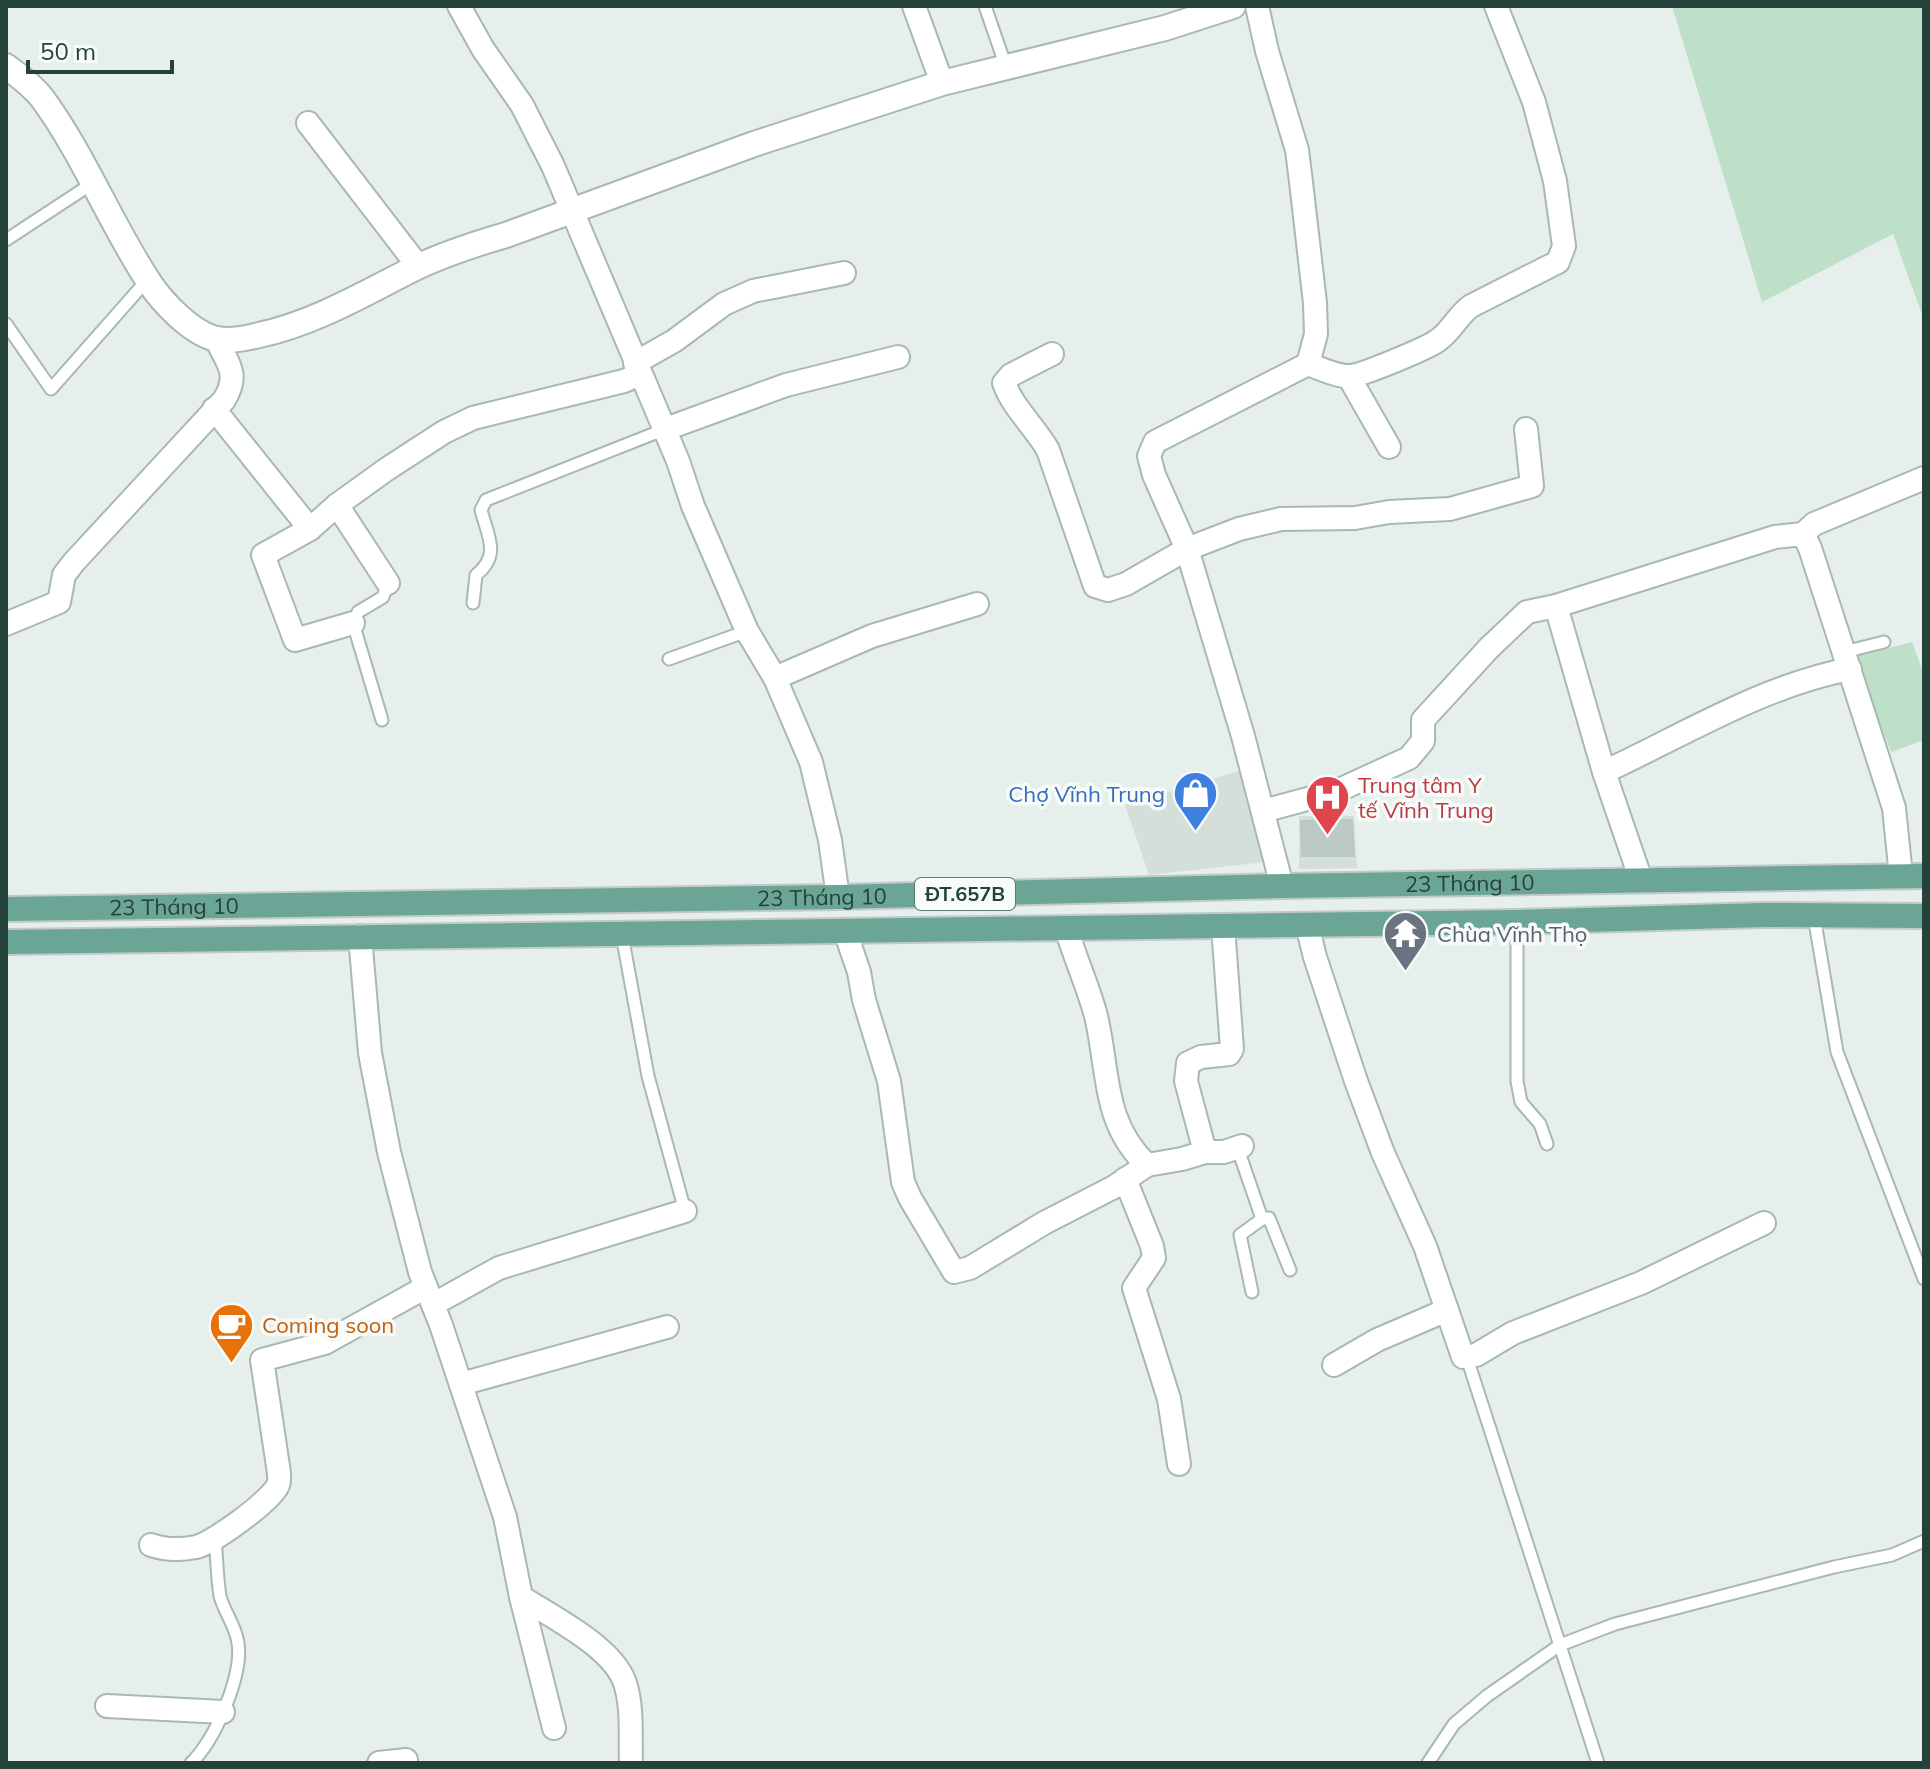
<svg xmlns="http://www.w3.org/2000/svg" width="1930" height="1769" font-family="Mulish,sans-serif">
	<rect width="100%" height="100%" fill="#e6efeb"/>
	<!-- built -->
	<g fill="#d4dfda">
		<path d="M1239,771L1265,862L1149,875L1125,805Z"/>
		<path d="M1299,816H1354L1357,868L1299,869Z"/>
	</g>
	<!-- green -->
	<g fill="#bfe0c8">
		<path d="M1672,6H1924V320L1893,234L1762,302Z"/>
		<path d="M1912,642L1924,675V740L1891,752L1854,657Z"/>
	</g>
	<!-- building -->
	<path fill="#bbcac4" stroke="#b8c9c2" stroke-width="2" d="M1352,820L1354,856H1302L1301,821Z"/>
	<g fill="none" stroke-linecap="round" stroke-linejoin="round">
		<defs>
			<g id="service">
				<path d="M985,6L1006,67"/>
				<path d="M6,240L93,183"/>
				<path d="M6,324L51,389L148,279"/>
				<path d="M473,603L476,575C501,555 488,537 481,510L486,500L663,430"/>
				<path d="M1844,652L1884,642"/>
				<path d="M669,659L747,631"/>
				<path d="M382,720L353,623L358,612L383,597L388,583"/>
				<path d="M1814,916L1837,1052L1924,1279"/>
				<path d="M1517,922V1081L1521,1102L1540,1124L1547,1144"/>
				<path d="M622,935L648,1076L685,1211"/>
				<path d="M1242,1146L1240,1155L1262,1219L1269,1218L1290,1270"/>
				<path d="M1252,1292L1240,1235L1262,1219"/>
				<path d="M1467,1358L1598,1763"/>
				<path d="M191,1763C215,1741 243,1675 238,1643C236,1626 224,1612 220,1596C217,1578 217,1558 215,1539"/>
				<path d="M1428,1763L1454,1724L1487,1696L1560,1645L1615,1624L1834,1567L1892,1555L1924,1541"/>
			</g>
			<g id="minor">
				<path d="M459,6L483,49L522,105L553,166L678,461L693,506L747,631L775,678L811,762L830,840L838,897"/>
				<path d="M914,6L942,83"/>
				<path d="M1257,6L1267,51L1297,150L1301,182L1315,303L1316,334L1308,364L1155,442L1149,456L1154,475L1187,549L1243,736L1282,886"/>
				<path d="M308,123L418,266"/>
				<path d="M1052,354L1011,375L1004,383C1013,408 1035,427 1048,450L1095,586L1108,590L1126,584L1187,549L1239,529L1281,519L1355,518L1389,512L1450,509L1532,486L1526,429"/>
				<path d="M635,363L674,341L724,304L753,291L844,273"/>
				<path d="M1308,364C1319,368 1338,377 1350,376C1361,376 1427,348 1437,341C1452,331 1457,316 1471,306L1558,262L1564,246L1555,181L1534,102L1496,6"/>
				<path d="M1349,377L1389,447"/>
				<path d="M214,409L310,529"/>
				<path d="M663,430L786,385L898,357"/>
				<path d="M337,505L388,583"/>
				<path d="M1803,534L1814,524L1924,478"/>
				<path d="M353,623L295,640L263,555L310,529L337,505L387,469L444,432L473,418L624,381L640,374"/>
				<path d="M6,624L59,602L64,575L74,562L224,400C240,374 228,364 216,339"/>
				<path d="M775,678L872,636L977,604"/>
				<path d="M1604,772C1684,735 1762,686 1850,669"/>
				<path d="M1263,811L1337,791L1409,758L1423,741V720L1489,648L1527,612L1556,606"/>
				<path d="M1641,880L1604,772L1556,606L1775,537L1803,534L1810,548L1894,808L1901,876"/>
				<path d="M1307,925L1315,957L1356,1081L1383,1153L1425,1246L1463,1357L1476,1355L1513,1333L1641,1283L1764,1223"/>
				<path d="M1066,928C1075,958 1088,986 1096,1016C1109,1070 1102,1123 1147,1165L1182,1159L1205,1152L1186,1081L1188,1063L1201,1057L1229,1054L1232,1049L1223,926"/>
				<path d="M845,931L859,972L864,1000L889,1081L903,1182L910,1198L954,1272L970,1268L1044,1223L1114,1187L1147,1165"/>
				<path d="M360,936L370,1053L389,1152L420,1272L441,1325L505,1517L521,1597C552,1617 613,1647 625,1683C633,1707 630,1738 631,1763"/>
				<path d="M1205,1152H1224L1242,1146"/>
				<path d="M1125,1179L1152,1246L1154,1258L1134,1288L1169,1399L1179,1464"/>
				<path d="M434,1304L499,1268L685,1211"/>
				<path d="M1334,1365L1377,1340L1447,1310"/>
				<path d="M461,1384L667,1327"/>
				<path d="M151,1545C165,1550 181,1550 196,1547C213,1543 271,1501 278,1485C280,1481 279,1477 279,1473L262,1360L325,1343L426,1287"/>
				<path d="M521,1597L554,1728"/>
				<path d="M107,1706L223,1712"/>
				<path d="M379,1763L406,1760V1763"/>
			</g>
			<path id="tertiary" d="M6,66C19,76 32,85 42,98C84,155 110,223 149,282C162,302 192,334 217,339C230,342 247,338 259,335C315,323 365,293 415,268C444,254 475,244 506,235L754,144L942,83L1165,28L1233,6"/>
			<g id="primary">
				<path id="s1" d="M6,909L838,897L1282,886L1924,876"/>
				<path d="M6,942L1517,922L1763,915L1924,916"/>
			</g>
		</defs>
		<!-- service casing -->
		<use href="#service" stroke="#a8b8b2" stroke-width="15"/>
		<!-- minor casing -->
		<use href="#minor" stroke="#a8b8b2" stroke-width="26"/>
		<!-- tertiary casing -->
		<use href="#tertiary" stroke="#a8b8b2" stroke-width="28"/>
		<!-- primary casing -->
		<use href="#primary" stroke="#c2cac8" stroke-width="28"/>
		<!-- service -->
		<use href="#service" stroke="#fff" stroke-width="11"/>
		<!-- minor -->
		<use href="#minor" stroke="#fff" stroke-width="22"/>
		<!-- tertiary -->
		<use href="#tertiary" stroke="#fff" stroke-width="24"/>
		<!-- primary -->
		<use href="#primary" stroke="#6aa596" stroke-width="24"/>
	</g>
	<!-- icons -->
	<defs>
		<symbol id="shop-pin" viewBox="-11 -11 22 30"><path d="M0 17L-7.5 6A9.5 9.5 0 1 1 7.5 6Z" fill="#3f7fe0" stroke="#f7fbf9"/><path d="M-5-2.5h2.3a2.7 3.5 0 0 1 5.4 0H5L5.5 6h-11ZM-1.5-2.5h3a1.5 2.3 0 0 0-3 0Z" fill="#fff"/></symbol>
		<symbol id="hospital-pin" viewBox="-11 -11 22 30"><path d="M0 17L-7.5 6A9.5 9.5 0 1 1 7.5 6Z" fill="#e0444e" stroke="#f7fbf9"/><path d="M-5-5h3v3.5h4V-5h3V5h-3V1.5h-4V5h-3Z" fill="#fff"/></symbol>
		<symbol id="temple-pin" viewBox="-11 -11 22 30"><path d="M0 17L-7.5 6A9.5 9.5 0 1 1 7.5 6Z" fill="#6b7280" stroke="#f7fbf9"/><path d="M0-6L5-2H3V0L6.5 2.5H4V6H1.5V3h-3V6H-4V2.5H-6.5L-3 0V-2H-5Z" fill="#fff"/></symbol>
		<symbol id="cafe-pin" viewBox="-11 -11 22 30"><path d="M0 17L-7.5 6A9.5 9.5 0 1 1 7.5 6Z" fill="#e8710a" stroke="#f7fbf9"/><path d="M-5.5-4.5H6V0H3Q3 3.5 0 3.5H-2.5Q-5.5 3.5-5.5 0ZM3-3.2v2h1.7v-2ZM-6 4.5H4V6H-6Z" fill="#fff"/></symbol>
	</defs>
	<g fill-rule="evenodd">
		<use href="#shop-pin" x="1170" y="768" width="51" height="69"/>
		<use href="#hospital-pin" x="1302" y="772" width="51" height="69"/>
		<use href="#temple-pin" x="1380" y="908" width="51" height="69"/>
		<use href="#cafe-pin" x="206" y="1300" width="51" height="69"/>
	</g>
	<g text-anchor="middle" stroke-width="7" stroke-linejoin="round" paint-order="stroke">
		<!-- shield labels -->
		<rect fill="#f7fbf9" stroke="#637a73" stroke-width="2" x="915" y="878" width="100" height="32" rx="6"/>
		<g font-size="20" font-weight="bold" fill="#24423a">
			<text x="965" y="901">ĐT.657B</text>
		</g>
		<!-- health labels -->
		<g font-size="22" fill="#be3a42" stroke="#f7fbf9" text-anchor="start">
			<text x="1358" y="793">Trung tâm Y<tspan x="1358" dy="25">tế Vĩnh Trung</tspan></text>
		</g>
		<!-- shop labels -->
		<g font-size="22" fill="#366cbe" stroke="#f7fbf9" text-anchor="end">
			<text x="1165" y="802">Chợ Vĩnh Trung</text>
		</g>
		<!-- street labels -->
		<g font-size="22" fill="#24423a" stroke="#f7fbf9">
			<text dy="8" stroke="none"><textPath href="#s1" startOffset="1464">23 Tháng 10</textPath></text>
			<text dy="8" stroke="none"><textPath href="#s1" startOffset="816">23 Tháng 10</textPath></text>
			<text dy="8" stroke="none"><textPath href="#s1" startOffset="168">23 Tháng 10</textPath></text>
		</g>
		<!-- worship labels -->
		<g font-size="22" fill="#5b616d" stroke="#f7fbf9" text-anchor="start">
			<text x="1437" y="942">Chùa Vĩnh Thọ</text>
		</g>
		<!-- food labels -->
		<g font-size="22" fill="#c56008" stroke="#f7fbf9" text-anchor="start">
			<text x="262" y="1333">Coming soon</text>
		</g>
	</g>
	<!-- border -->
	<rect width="1930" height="1769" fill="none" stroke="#24423a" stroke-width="16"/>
	<!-- scale -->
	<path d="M28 60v12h144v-12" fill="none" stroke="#24423a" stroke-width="4"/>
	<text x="40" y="60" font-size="24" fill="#24423a" stroke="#f7fbf9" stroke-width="6" paint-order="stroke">50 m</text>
</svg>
